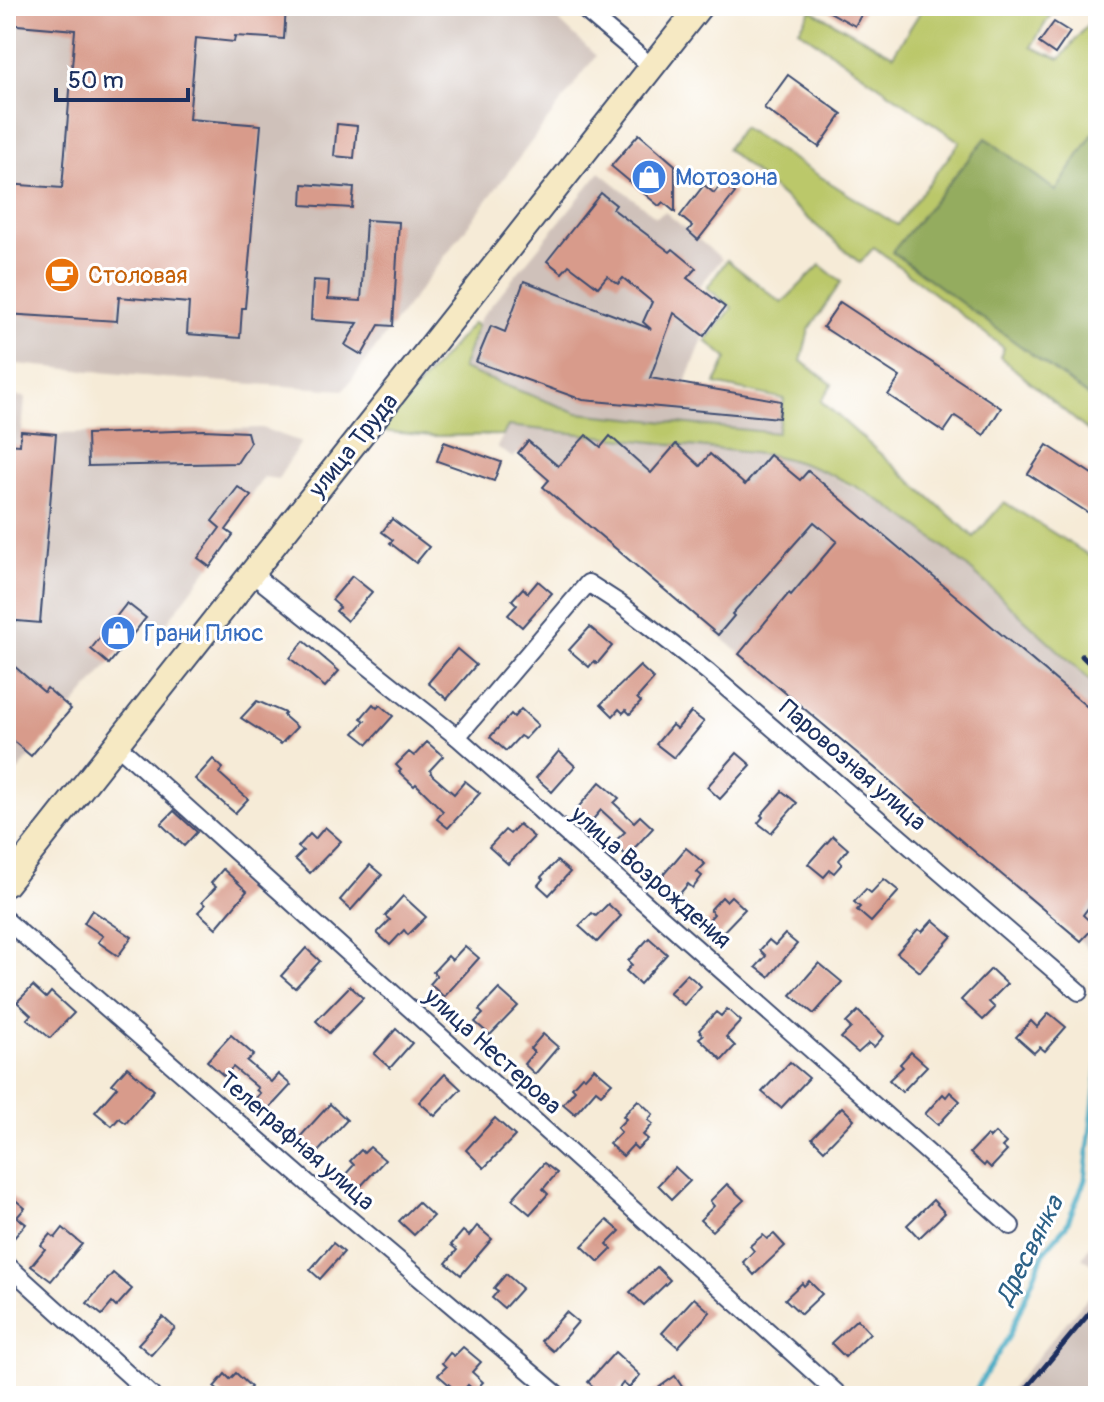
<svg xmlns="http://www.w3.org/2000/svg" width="1104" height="1402" font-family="Pangolin,sans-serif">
	<rect width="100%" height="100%" fill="#fff"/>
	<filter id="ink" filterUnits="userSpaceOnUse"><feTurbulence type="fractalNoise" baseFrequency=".0125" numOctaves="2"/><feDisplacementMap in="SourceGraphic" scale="16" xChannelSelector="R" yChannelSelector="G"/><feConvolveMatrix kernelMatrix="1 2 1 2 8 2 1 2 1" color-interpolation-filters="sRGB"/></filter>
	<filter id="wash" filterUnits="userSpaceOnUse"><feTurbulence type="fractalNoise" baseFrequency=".006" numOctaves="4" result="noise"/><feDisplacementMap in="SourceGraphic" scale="32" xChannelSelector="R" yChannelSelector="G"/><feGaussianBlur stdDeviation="1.8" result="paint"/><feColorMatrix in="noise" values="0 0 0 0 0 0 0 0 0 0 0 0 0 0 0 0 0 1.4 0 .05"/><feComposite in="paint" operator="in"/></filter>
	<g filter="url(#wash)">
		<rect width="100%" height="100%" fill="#f6ebd7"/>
		<!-- industrial -->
		<g fill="#cfc1ba">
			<path d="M6,6H543L596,56L344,390L164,378L6,363Z"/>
			<path d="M600,172L656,217L665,212L722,259L699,287L725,307L704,336L685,385L781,401L777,433L578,413L462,369L479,320Z"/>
			<path d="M6,395L25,397L22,431L56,434L262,428L301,442L278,479L264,477L226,530L233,535L162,629L127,603L91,649L109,664L71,709L46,689L7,736L31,756L6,784Z"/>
			<path d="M508,426L770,455L801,461L880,502L929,535L983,580L1098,689V961L1081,941L543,487L549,480L518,453L513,458L497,447Z"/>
			<path d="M1098,1232V1268L1082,1258Z"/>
			<path d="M1098,1285V1396H1005L1054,1337Z"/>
		</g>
		<!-- green -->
		<g fill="#bbc86a" stroke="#6b7c64" stroke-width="2">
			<path d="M924,6H1056L1031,47L1060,59L1095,15L1098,17V439L1000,357L1004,348L874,247L860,263L727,149L742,127L897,225L960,142L799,30L811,10L893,55Z"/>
			<path d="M727,260L782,303L820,265L841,282L809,330L801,361L832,384L821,401L974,537L1004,502L1098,561V689C1074,664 1048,641 1023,618C951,550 869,475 770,455L508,426L503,435L432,436L379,431L473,323L477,326L462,369L578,413L777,433L784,399L715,384L727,358L706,341L732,308L707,288Z"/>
		</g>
		<!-- forest -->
		<path fill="#94ac5e" stroke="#586e5e" stroke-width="2" d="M1098,126V403L892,252L986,138L1056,191Z"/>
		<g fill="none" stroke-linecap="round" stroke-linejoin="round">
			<!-- stream -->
			<path stroke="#45acc5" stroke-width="5" d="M972,1396L1009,1336L1045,1250L1066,1226L1085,1180L1098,1064"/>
		</g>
		<g id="blocks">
			<!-- building -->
			<g fill="#d89b8b">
				<path d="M6,6H286L284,39L235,36L234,42L196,38L189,119L261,125L245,308H242L240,338L187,334L189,303L119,297L117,321L6,314V184L62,188L75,30L6,24Z"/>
				<path d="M819,6H866L855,26Z"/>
				<path d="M1054,22L1070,32L1055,54L1039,43Z"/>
				<path d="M788,75L842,114L819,147L764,108Z"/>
				<path d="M337,124L357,126L354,158L334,156Z"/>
				<path d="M639,134L675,165V212L663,202L659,206L611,166Z"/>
				<path d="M722,183L735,193L698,240L688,231L692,226L680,216L704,185L714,193Z"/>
				<path d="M303,184L354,188L352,208L302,205Z"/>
				<path d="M601,193L616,205L613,209L670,252L673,249L696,268L687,278L725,307L704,336L674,313L650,378L781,401L779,418L583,400L476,362L491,326L505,332L524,281L651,329L643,322L652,302L623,278L618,284L607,276L598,287L569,265L562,273L547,261Z"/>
				<path d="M366,220L399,222L393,326L379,325L362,355L345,345L358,323L311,320L313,280L329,281L328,299L361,301Z"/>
				<path d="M840,302L1001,408L984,435L955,416L944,432L888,395L900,377L823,327Z"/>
				<path d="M204,430L247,432L250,443L237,463L88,466L87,434Z"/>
				<path d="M21,431L56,434L40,623L6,620V444L20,445Z"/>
				<path d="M586,435L601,447L610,436L651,473L676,444L700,466L710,454L745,485L770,455L800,480L808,471L1098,716V895L1083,915L1095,926L1081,941L739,654L789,593L791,595L837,541L814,522L732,614L734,616L718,635L543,487L549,480L518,453L528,441L558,466Z"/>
				<path d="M444,442L501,462L494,481L437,461Z"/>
				<path d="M1047,445L1098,478V519L1028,474Z"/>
				<path d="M238,487L251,496L226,530L233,535L210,567L198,558L220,528L212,521Z"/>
				<path d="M392,519L429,547L416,563L390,543L393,540L382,532Z"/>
				<path d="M352,576L372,592L347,621L336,611L340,607L332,600Z"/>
				<path d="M538,581L552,593L522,627L508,615L517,605L512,600L523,588L528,593Z"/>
				<path d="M127,603L146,618L109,664L91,649Z"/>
				<path d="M590,627L612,646L597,664L594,661L589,667L569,650Z"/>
				<path d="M304,641L339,671L325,687L290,658Z"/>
				<path d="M457,649L476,665L447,699L428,683Z"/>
				<path d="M6,659L44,692L47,688L71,709L31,756L6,735Z"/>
				<path d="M640,666L654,679L637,698L641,702L630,714L626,710L623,713L619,709L613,716L601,704Z"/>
				<path d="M257,701L285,713L283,715L297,727L281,744L241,718Z"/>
				<path d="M373,704L377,708L380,705L393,716L368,744L354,733L365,721L361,718Z"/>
				<path d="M521,709L538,725L525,739L520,736L506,751L490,737L511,714L514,717Z"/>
				<path d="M691,712L704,722L674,758L656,744L672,725L677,729Z"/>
				<path d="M427,742L443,756L430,770L432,775L454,794L465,781L480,793L448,828L437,819L443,811L416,784L414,786L399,772L401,770L396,765L409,752L414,756Z"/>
				<path d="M559,751L575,766L552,792L536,778Z"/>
				<path d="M737,753L751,765L720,799L707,787Z"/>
				<path d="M213,759L223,768L219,773L248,799L235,813L195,779Z"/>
				<path d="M600,782L619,798L614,803L634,822L640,816L653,828L627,856L613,843L625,832L601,810L589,824L574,812Z"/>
				<path d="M782,791L797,803L771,833L758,823L763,817L761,815Z"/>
				<path d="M174,811L197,832L184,846L161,824Z"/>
				<path d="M519,824L534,837L508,864L489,847L505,830L510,834Z"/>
				<path d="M325,827L341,841L310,873L295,859L303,851L298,847L310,834L315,839Z"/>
				<path d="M833,836L848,849L839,860L842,864L834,873L830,870L824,877L808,864Z"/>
				<path d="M686,848L705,864L697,872L702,876L693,888L688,884L677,897L658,881Z"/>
				<path d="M557,861L570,872L549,895L538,885L543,879L541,877Z"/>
				<path d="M370,865L382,875L351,910L340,900Z"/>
				<path d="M223,869L247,891L216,928L198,912L205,905L202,902L216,887L211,883Z"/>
				<path d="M884,879L899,891L871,922L857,910L860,907L854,902L866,889L871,893Z"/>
				<path d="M403,896L426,917L408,935L404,930L390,945L377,933L390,920L385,916Z"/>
				<path d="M731,896L745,909L719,936L706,923L714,914L710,910L722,897L726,901Z"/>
				<path d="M608,904L621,916L597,942L579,926L592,913L596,916Z"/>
				<path d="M92,910L132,937L118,956L98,942L103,936L84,923Z"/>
				<path d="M933,920L952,936L920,972L897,953L918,929L922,932Z"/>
				<path d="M785,934L797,944L769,977L756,967L766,956L760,950L769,940L775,945Z"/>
				<path d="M649,938L667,954L640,984L626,971L632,965L628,961Z"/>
				<path d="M465,946L479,958L444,997L430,984L437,976L433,972L448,956L452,960Z"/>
				<path d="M306,948L320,961L295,988L281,976Z"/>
				<path d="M819,963L842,982L814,1014L791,995Z"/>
				<path d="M991,969L1007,984L989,1002L995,1008L983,1020L961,1000Z"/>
				<path d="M687,974L701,986L684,1005L669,993Z"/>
				<path d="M33,986L46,998L51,992L74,1013L50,1038L27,1019L31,1015L17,1002Z"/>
				<path d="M350,986L363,998L329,1033L316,1021Z"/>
				<path d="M499,989L518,1006L490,1035L475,1022L483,1014L479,1010Z"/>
				<path d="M727,1009L741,1021L726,1037L735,1046L722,1060L699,1038L703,1035L699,1030L716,1012L721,1016Z"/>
				<path d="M858,1011L884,1036L874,1047L869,1043L858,1053L841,1038L851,1028L846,1023Z"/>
				<path d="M1049,1013L1066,1027L1045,1051L1040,1047L1034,1053L1016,1037L1031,1021L1037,1027Z"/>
				<path d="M396,1029L412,1043L390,1068L374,1054Z"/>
				<path d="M543,1034L558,1047L535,1074L524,1064L534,1052L530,1049Z"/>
				<path d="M231,1035L254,1055L247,1061L271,1082L278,1074L291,1085L266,1112L253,1101L260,1093L256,1090L258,1088L233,1067L224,1076L207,1061Z"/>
				<path d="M911,1052L927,1066L902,1092L889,1080L903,1067L900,1064Z"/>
				<path d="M790,1062L809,1078L781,1108L762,1092Z"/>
				<path d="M127,1067L154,1090L126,1123L119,1118L112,1126L95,1112L117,1087L112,1084Z"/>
				<path d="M594,1068L612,1083L601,1094L596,1090L575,1114L563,1104L575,1090L572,1087L582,1076L585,1078Z"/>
				<path d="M445,1074L461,1089L435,1116L419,1102Z"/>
				<path d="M950,1092L960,1101L938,1125L925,1114L943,1094L946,1097Z"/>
				<path d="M638,1100L653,1114L648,1120L653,1124L643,1135L648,1139L637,1149L633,1145L623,1156L609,1144L621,1132L617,1128L626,1119L623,1116Z"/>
				<path d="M330,1104L347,1120L316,1154L299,1138Z"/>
				<path d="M842,1107L854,1119L824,1150L812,1138Z"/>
				<path d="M495,1118L515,1136L484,1168L466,1150Z"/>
				<path d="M995,1133L1006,1143L1002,1147L1007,1151L991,1168L986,1163L984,1166L970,1153L987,1135L990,1138Z"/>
				<path d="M370,1147L385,1160L358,1189L344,1176L354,1165L350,1161L361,1150L364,1153Z"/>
				<path d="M544,1163L557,1173L543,1189L548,1194L530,1214L512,1199Z"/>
				<path d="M675,1167L690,1181L672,1199L658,1185Z"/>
				<path d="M727,1184L744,1200L712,1231L700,1220L714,1206L710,1201Z"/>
				<path d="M6,1192L25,1208L17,1217L26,1224L6,1247Z"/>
				<path d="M933,1200L945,1213L919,1238L907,1225Z"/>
				<path d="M418,1202L433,1216L414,1235L399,1221Z"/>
				<path d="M607,1220L620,1231L607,1244L612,1249L599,1262L582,1246Z"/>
				<path d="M477,1226L492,1239L461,1275L446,1263L457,1250L451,1245L463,1231L469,1236Z"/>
				<path d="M63,1228L82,1244L51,1281L31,1266L45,1249L41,1245L50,1234L55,1238Z"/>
				<path d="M774,1234L785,1246L754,1275L743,1262L754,1251L750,1246L763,1235L767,1239Z"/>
				<path d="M333,1243L344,1252L320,1279L310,1270Z"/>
				<path d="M657,1267L670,1280L644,1305L630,1292Z"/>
				<path d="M113,1273L132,1289L116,1307L112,1303L102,1315L87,1303Z"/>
				<path d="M506,1274L522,1288L504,1308L492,1298L498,1291L494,1288Z"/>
				<path d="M809,1281L822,1294L801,1314L785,1299L802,1283L804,1286Z"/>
				<path d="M694,1298L710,1312L678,1347L662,1333Z"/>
				<path d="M566,1312L578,1322L553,1351L541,1341Z"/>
				<path d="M163,1317L175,1328L151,1355L138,1344Z"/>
				<path d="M857,1319L870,1333L845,1357L831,1343Z"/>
				<path d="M463,1347L481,1362L472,1372L483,1382L475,1391L468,1385L460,1394L438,1375L446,1367L442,1363L450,1353L454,1356Z"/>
				<path d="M615,1352L640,1375L629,1388L623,1383L613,1396H604L588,1382Z"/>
				<path d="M236,1373L251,1387L242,1396H224L214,1387L225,1374L230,1379Z"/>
				<path d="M675,1376L688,1396H647Z"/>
			</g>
		</g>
	</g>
	<g filter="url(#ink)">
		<use href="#blocks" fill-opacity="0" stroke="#3c4b70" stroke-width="2"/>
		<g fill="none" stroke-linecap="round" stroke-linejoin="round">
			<defs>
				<g id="street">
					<path d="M580,6L651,66"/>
					<path d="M251,573L457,737L1011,1226"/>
					<path d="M457,737L588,583L619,603L708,672L1079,992"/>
					<path d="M115,743L839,1395"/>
					<path d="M6,920L318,1192L559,1396"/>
					<path d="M6,1264L152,1396"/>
				</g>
				<path id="secondary" d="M6,884L700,6"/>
			</defs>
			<!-- street casing -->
			<use href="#street" stroke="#3c4b70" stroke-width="20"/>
			<!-- secondary casing -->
			<use href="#secondary" stroke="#3c4b70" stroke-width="28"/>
			<!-- street -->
			<use href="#street" stroke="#fff" stroke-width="16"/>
			<!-- secondary -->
			<use href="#secondary" stroke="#f6e9c3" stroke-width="24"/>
			<!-- rail -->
			<g stroke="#1b2f5e" stroke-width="5">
				<path d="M1082,656L1098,672"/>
				<path d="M1020,1396L1098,1303"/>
				<path d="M1097,1396L1098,1395"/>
			</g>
		</g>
	</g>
	<!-- icons -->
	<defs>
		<symbol id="shop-disc" viewBox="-11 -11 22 22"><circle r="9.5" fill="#3f7fe0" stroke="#fff"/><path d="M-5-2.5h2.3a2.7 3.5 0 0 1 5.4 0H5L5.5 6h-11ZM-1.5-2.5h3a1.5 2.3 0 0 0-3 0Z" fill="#fff"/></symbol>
		<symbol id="cafe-disc" viewBox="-11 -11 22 22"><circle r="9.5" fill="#e8710a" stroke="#fff"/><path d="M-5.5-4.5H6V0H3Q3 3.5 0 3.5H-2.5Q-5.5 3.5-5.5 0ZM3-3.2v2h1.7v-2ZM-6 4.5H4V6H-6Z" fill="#fff"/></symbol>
	</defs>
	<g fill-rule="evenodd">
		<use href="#shop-disc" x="629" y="157" width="40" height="40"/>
		<use href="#cafe-disc" x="42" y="255" width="40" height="40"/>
		<use href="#shop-disc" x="98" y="613" width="40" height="40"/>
	</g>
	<g text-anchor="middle" stroke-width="6" stroke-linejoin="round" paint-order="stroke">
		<!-- shop labels -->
		<g font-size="24" fill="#366cbe" stroke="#fff" text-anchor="start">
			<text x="675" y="185">Мотозона</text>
			<text x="144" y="641">Грани Плюс</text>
		</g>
		<!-- food labels -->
		<g font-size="24" fill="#c56008" stroke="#fff" text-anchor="start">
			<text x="88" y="283">Столовая</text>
		</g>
		<!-- street labels -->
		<g font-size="24" fill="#1b2f5e" stroke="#fff">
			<text transform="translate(353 445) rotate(-51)" y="8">улица Труда</text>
			<text transform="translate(853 765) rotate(41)" y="8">Паровозная улица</text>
			<text transform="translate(651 877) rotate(41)" y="8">улица Возрождения</text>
			<text transform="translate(493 1051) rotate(42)" y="8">улица Нестерова</text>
			<text transform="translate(297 1141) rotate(41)" y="8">Телеграфная улица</text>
		</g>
		<!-- water labels -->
		<g font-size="26" font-style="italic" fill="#2c6187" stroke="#fff">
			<text transform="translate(1029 1250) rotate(-63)" y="9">Дресвянка</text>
		</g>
	</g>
	<!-- margin -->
	<rect width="1104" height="1402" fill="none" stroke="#fff" stroke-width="32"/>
	<!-- scale -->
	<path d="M56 88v12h132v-12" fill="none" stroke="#1b2f5e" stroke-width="4"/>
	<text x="68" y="88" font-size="24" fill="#1b2f5e" stroke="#ffffff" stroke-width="6" paint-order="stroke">50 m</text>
</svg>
